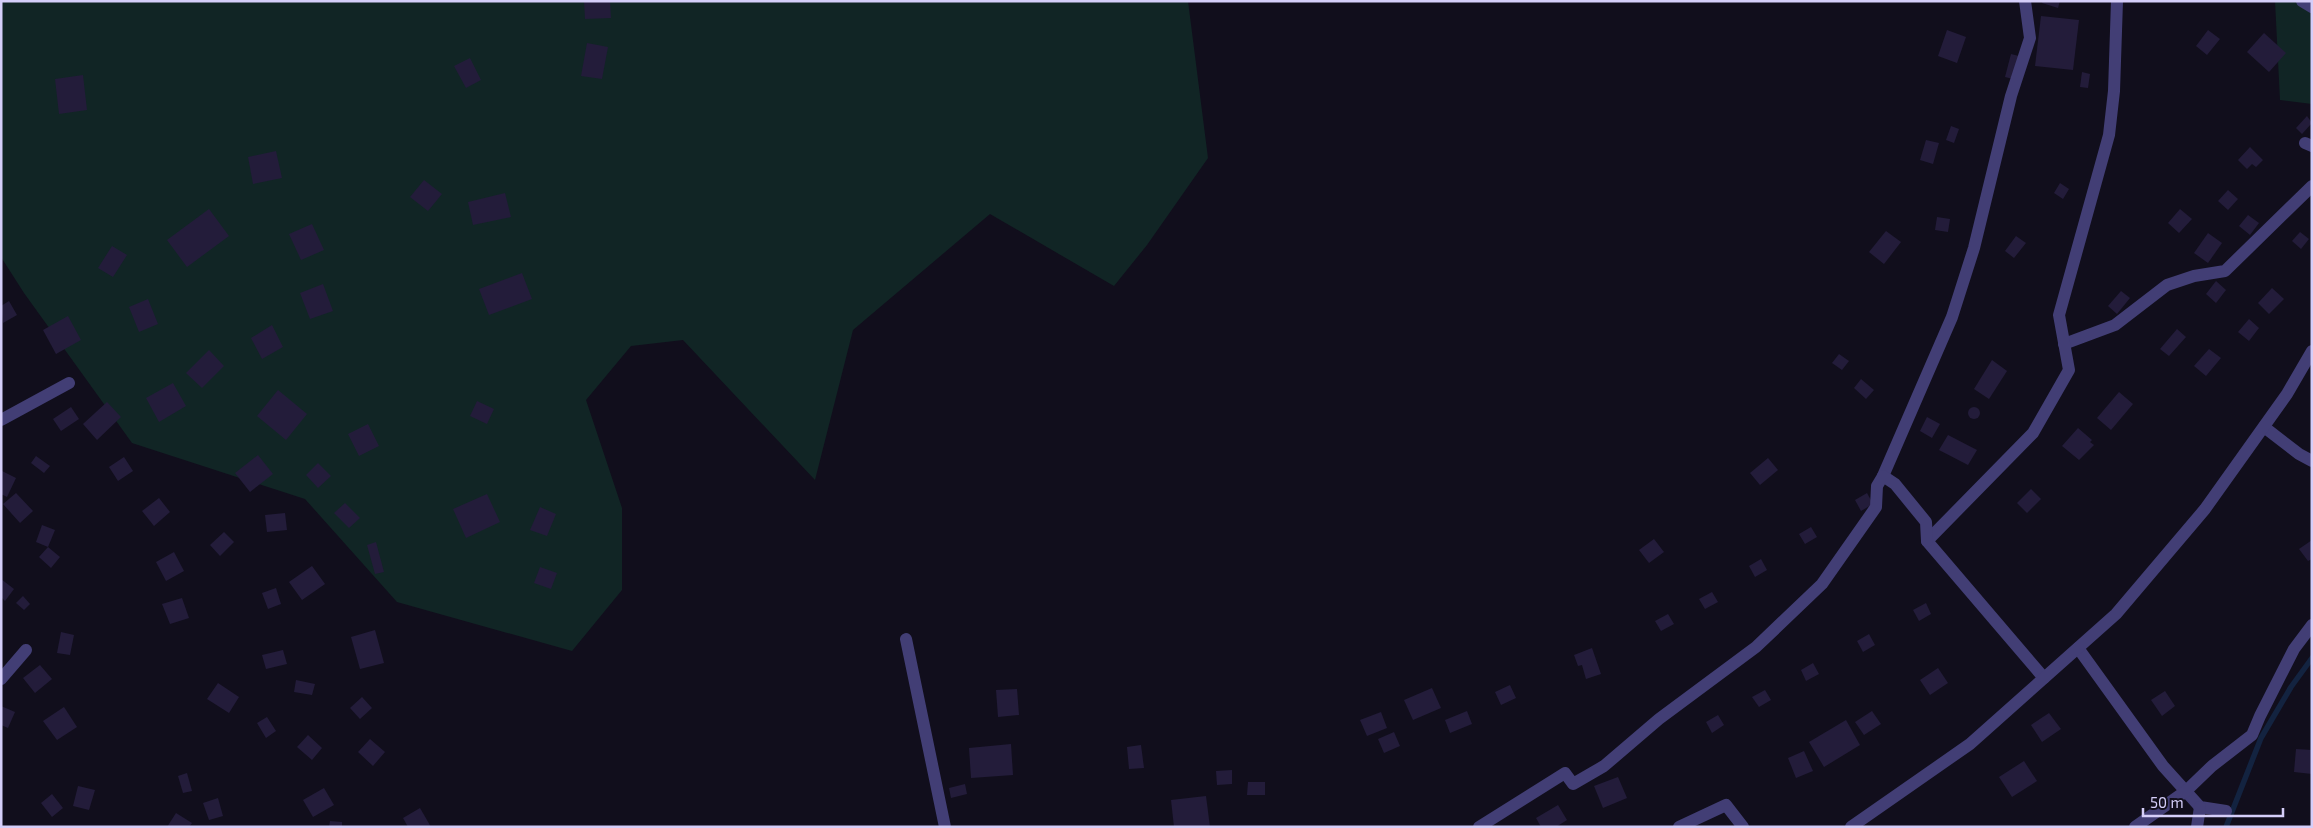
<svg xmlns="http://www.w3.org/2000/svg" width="2313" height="828" font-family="'Exo 2',sans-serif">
	<rect width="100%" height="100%" fill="#110e1c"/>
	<!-- green -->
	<g fill="#112525">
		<path d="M1,1H1188L1208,158L1147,245L1114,286L990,214L853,330L815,480L683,340L631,346L586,400L622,508V590L572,651L397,602L305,499L132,443L24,293L1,257Z"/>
		<path d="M2275,1H2312V104L2280,100Z"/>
	</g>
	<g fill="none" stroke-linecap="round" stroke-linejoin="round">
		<!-- stream -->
		<path stroke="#132340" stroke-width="5.5" d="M2226,827L2261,738L2291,687L2312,658"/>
	</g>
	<!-- building -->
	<g fill="#231c3a">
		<path d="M584,1H610L611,18L585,19Z"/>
		<path d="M2043,1H2060L2058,8L2042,3Z"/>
		<path d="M2041,16L2079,20L2073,70L2035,66Z"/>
		<path d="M1947,30L1966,37L1957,63L1938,56Z"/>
		<path d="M2208,30L2220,39L2207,55L2196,46Z"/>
		<path d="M2264,33L2286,53L2269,72L2247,52Z"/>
		<path d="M587,43L608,47L602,79L581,76Z"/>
		<path d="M2011,54L2019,56L2013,79L2005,77Z"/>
		<path d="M470,58L481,80L466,88L454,66Z"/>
		<path d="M2082,72L2090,74L2088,88L2080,87Z"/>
		<path d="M83,75L87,110L59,114L55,79Z"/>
		<path d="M2307,116L2312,123L2302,134L2296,128Z"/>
		<path d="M1951,126L1959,129L1954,143L1946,140Z"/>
		<path d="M1926,140L1939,143L1933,164L1920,160Z"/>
		<path d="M2250,147L2263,160L2256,167L2252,164L2247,169L2238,160Z"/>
		<path d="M276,151L282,178L253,184L248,157Z"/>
		<path d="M424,180L442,194L428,211L410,197Z"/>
		<path d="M2060,183L2069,189L2063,199L2054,193Z"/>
		<path d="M2228,190L2238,199L2228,210L2218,201Z"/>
		<path d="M505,193L511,217L473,225L468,202Z"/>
		<path d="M209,209L229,236L187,267L167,240Z"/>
		<path d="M2180,209L2192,219L2179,233L2168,223Z"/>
		<path d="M2248,215L2259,223L2250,235L2239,226Z"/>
		<path d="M1937,217L1950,219L1948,232L1935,230Z"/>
		<path d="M312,224L324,250L301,260L289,234Z"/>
		<path d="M1886,231L1901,242L1884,264L1869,252Z"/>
		<path d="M2300,232L2309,239L2301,249L2292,241Z"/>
		<path d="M2208,233L2222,243L2208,263L2194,253Z"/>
		<path d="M2016,236L2026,243L2014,258L2005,251Z"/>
		<path d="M112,246L127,255L113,277L98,268Z"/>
		<path d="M522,273L532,299L489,315L479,289Z"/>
		<path d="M2216,281L2226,290L2216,303L2206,294Z"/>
		<path d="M323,284L333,311L310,319L300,293Z"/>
		<path d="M2272,288L2284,299L2269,314L2258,303Z"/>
		<path d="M2121,291L2130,298L2117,314L2108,306Z"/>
		<path d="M148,299L158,324L139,332L129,307Z"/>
		<path d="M9,301L17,315L3,323L1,306Z"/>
		<path d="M68,316L81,340L56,354L43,330Z"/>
		<path d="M2249,319L2259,328L2249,341L2238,332Z"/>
		<path d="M272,325L283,347L262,359L251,338Z"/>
		<path d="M2177,329L2186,337L2169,356L2160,349Z"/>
		<path d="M2209,349L2221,358L2206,376L2194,366Z"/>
		<path d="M209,350L224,366L202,388L186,373Z"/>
		<path d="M1839,354L1849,361L1842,370L1832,363Z"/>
		<path d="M1992,360L2007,371L1989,399L1974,389Z"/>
		<path d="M1861,379L1874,390L1866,399L1854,388Z"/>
		<path d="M173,383L186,406L159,422L146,398Z"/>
		<path d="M278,390L307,414L286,440L257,416Z"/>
		<path d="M2119,392L2133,404L2111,430L2097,418Z"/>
		<path d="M477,401L494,409L487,424L470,416Z"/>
		<path d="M107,402L121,417L97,440L83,424Z"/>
		<circle cx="1974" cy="413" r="6"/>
		<path d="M71,407L79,419L61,431L53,419Z"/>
		<path d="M1927,417L1940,424L1932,438L1920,431Z"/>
		<path d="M368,424L379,446L359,456L348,434Z"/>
		<path d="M2078,428L2092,440L2090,442L2094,445L2079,460L2062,446Z"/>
		<path d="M1948,435L1977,450L1968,465L1939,450Z"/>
		<path d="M258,455L273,474L250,492L235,473Z"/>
		<path d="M36,456L50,466L44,473L31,463Z"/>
		<path d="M124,457L133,471L118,481L109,467Z"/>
		<path d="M1768,458L1778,470L1760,485L1750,473Z"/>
		<path d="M318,463L331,476L318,488L306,475Z"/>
		<path d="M2,471L16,478L7,497L1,494Z"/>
		<path d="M2031,489L2041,499L2027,513L2017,503Z"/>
		<path d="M16,493L33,511L20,523L3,504Z"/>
		<path d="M1867,493L1873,504L1861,511L1855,500Z"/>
		<path d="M487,494L500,522L466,538L453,509Z"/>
		<path d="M159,498L170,512L154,526L142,511Z"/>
		<path d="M345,503L360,518L349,528L334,513Z"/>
		<path d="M540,507L556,514L547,536L530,530Z"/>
		<path d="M285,513L287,530L267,532L265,515Z"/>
		<path d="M42,525L55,530L48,547L36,542Z"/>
		<path d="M1811,527L1817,537L1805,544L1799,534Z"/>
		<path d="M224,532L234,542L220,556L210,545Z"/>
		<path d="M1654,539L1664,552L1649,563L1639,550Z"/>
		<path d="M2312,540V559L2308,561L2299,549Z"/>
		<path d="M376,542L384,572L375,574L367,545Z"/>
		<path d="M48,547L60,557L51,568L39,557Z"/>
		<path d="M174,552L184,571L166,581L156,562Z"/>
		<path d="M1761,559L1767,570L1755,577L1749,566Z"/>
		<path d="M312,566L325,584L302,600L289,582Z"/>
		<path d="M540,567L557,573L551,589L534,583Z"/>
		<path d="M1,579L14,589L5,601L1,597Z"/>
		<path d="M276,588L281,604L268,609L262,593Z"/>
		<path d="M1712,592L1718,602L1705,609L1699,599Z"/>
		<path d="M23,596L30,604L24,610L16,603Z"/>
		<path d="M182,598L189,618L170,624L162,604Z"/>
		<path d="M1926,603L1931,614L1919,621L1913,610Z"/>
		<path d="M1668,614L1674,624L1661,631L1655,621Z"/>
		<path d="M375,630L384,663L360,669L351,637Z"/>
		<path d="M61,632L74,635L70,655L57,653Z"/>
		<path d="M1869,634L1875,645L1863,652L1857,641Z"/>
		<path d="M1592,648L1601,674L1586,679L1582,665L1578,666L1574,655Z"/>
		<path d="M283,650L287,664L266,669L262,655Z"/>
		<path d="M1813,663L1819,674L1806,681L1801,670Z"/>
		<path d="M40,665L52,679L35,693L23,678Z"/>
		<path d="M1938,668L1948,683L1930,695L1920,680Z"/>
		<path d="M296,680L315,684L312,695L294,692Z"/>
		<path d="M218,683L239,697L229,713L207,699Z"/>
		<path d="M1510,685L1516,698L1501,705L1495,692Z"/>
		<path d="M1432,688L1441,708L1413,720L1404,700Z"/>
		<path d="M1017,689L1019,715L998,717L996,690Z"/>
		<path d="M1765,690L1771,700L1759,707L1752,697Z"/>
		<path d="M2165,691L2175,706L2162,716L2151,700Z"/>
		<path d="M362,697L372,708L360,719L350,708Z"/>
		<path d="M1,706L15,712L8,728L1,725Z"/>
		<path d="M64,707L77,727L57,740L43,721Z"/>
		<path d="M1467,711L1472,724L1450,733L1445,720Z"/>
		<path d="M1872,711L1881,724L1864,735L1855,722Z"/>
		<path d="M1381,712L1387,728L1367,736L1360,720Z"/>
		<path d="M2049,713L2061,729L2042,742L2031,725Z"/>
		<path d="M1718,715L1724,725L1712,733L1706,722Z"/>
		<path d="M267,717L276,731L266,738L257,723Z"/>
		<path d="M1846,720L1860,745L1824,767L1809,742Z"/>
		<path d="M1394,732L1400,746L1384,753L1378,739Z"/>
		<path d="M308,735L322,748L312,760L297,747Z"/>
		<path d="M370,739L385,752L373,766L358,752Z"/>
		<path d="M1011,744L1013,775L971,778L969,748Z"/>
		<path d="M1141,745L1144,768L1129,769L1127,747Z"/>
		<path d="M2296,749L2312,750V774L2294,772Z"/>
		<path d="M1804,751L1813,771L1796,778L1788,758Z"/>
		<path d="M2024,761L2037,781L2012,797L1999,777Z"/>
		<path d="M1232,770V784L1217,785L1216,771Z"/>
		<path d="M187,773L192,791L183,793L178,776Z"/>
		<path d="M1618,777L1627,798L1603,808L1594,786Z"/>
		<path d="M1248,782H1265V795H1247Z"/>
		<path d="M965,784L967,794L951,798L949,788Z"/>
		<path d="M78,786L95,790L89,810L73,806Z"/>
		<path d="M324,788L334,805L313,817L303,800Z"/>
		<path d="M52,794L63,808L52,817L41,803Z"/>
		<path d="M1206,796L1210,827H1174L1171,800Z"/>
		<path d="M218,798L223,816L209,820L203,803Z"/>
		<path d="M1558,805L1567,820L1556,827H1541L1536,818Z"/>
		<path d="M420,808L431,827H408L403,818Z"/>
		<path d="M176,813L192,823L189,827H167Z"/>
		<path d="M330,821L342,822V827H329Z"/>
	</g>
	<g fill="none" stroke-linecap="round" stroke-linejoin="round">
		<!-- minor -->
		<g stroke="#423e75" stroke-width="12">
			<path d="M2302,1L2312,7"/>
			<path d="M2305,143L2312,146"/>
			<path d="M2064,344L2115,325L2167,285L2194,276L2225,271L2312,186"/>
			<path d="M1,420L69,383"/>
			<path d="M2264,427L2299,454L2312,461"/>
			<path d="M1883,476L1952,317L1974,248L2011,96L2030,38L2025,1"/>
			<path d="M906,639L945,827"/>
			<path d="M2078,648L2163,766L2200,807L2226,811"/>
			<path d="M2044,678L1927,541L2033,433L2069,370L2059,315L2109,135L2114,91L2117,1"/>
			<path d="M1,679L26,650"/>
			<path d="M1479,827L1565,773L1573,784L1604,766L1659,719L1756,647L1822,584L1876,507L1877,486L1883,476L1895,484L1926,522L1927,541"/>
			<path d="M1679,827L1726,805L1743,827"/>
			<path d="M1851,827L1970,744L2116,614L2205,509L2287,394L2312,351"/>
			<path d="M2135,827L2186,791L2212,766L2252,735L2260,716L2294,649L2312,625"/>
			<path d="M2197,827L2200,807"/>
		</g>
	</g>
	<!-- border -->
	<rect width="2313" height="828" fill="none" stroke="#d5cef9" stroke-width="5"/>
	<!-- scale -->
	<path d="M2143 808v8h140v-8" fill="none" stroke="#d5cef9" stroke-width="2.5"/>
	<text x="2150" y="808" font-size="15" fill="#d5cef9" stroke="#110e1c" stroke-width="4" paint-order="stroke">50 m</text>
</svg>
